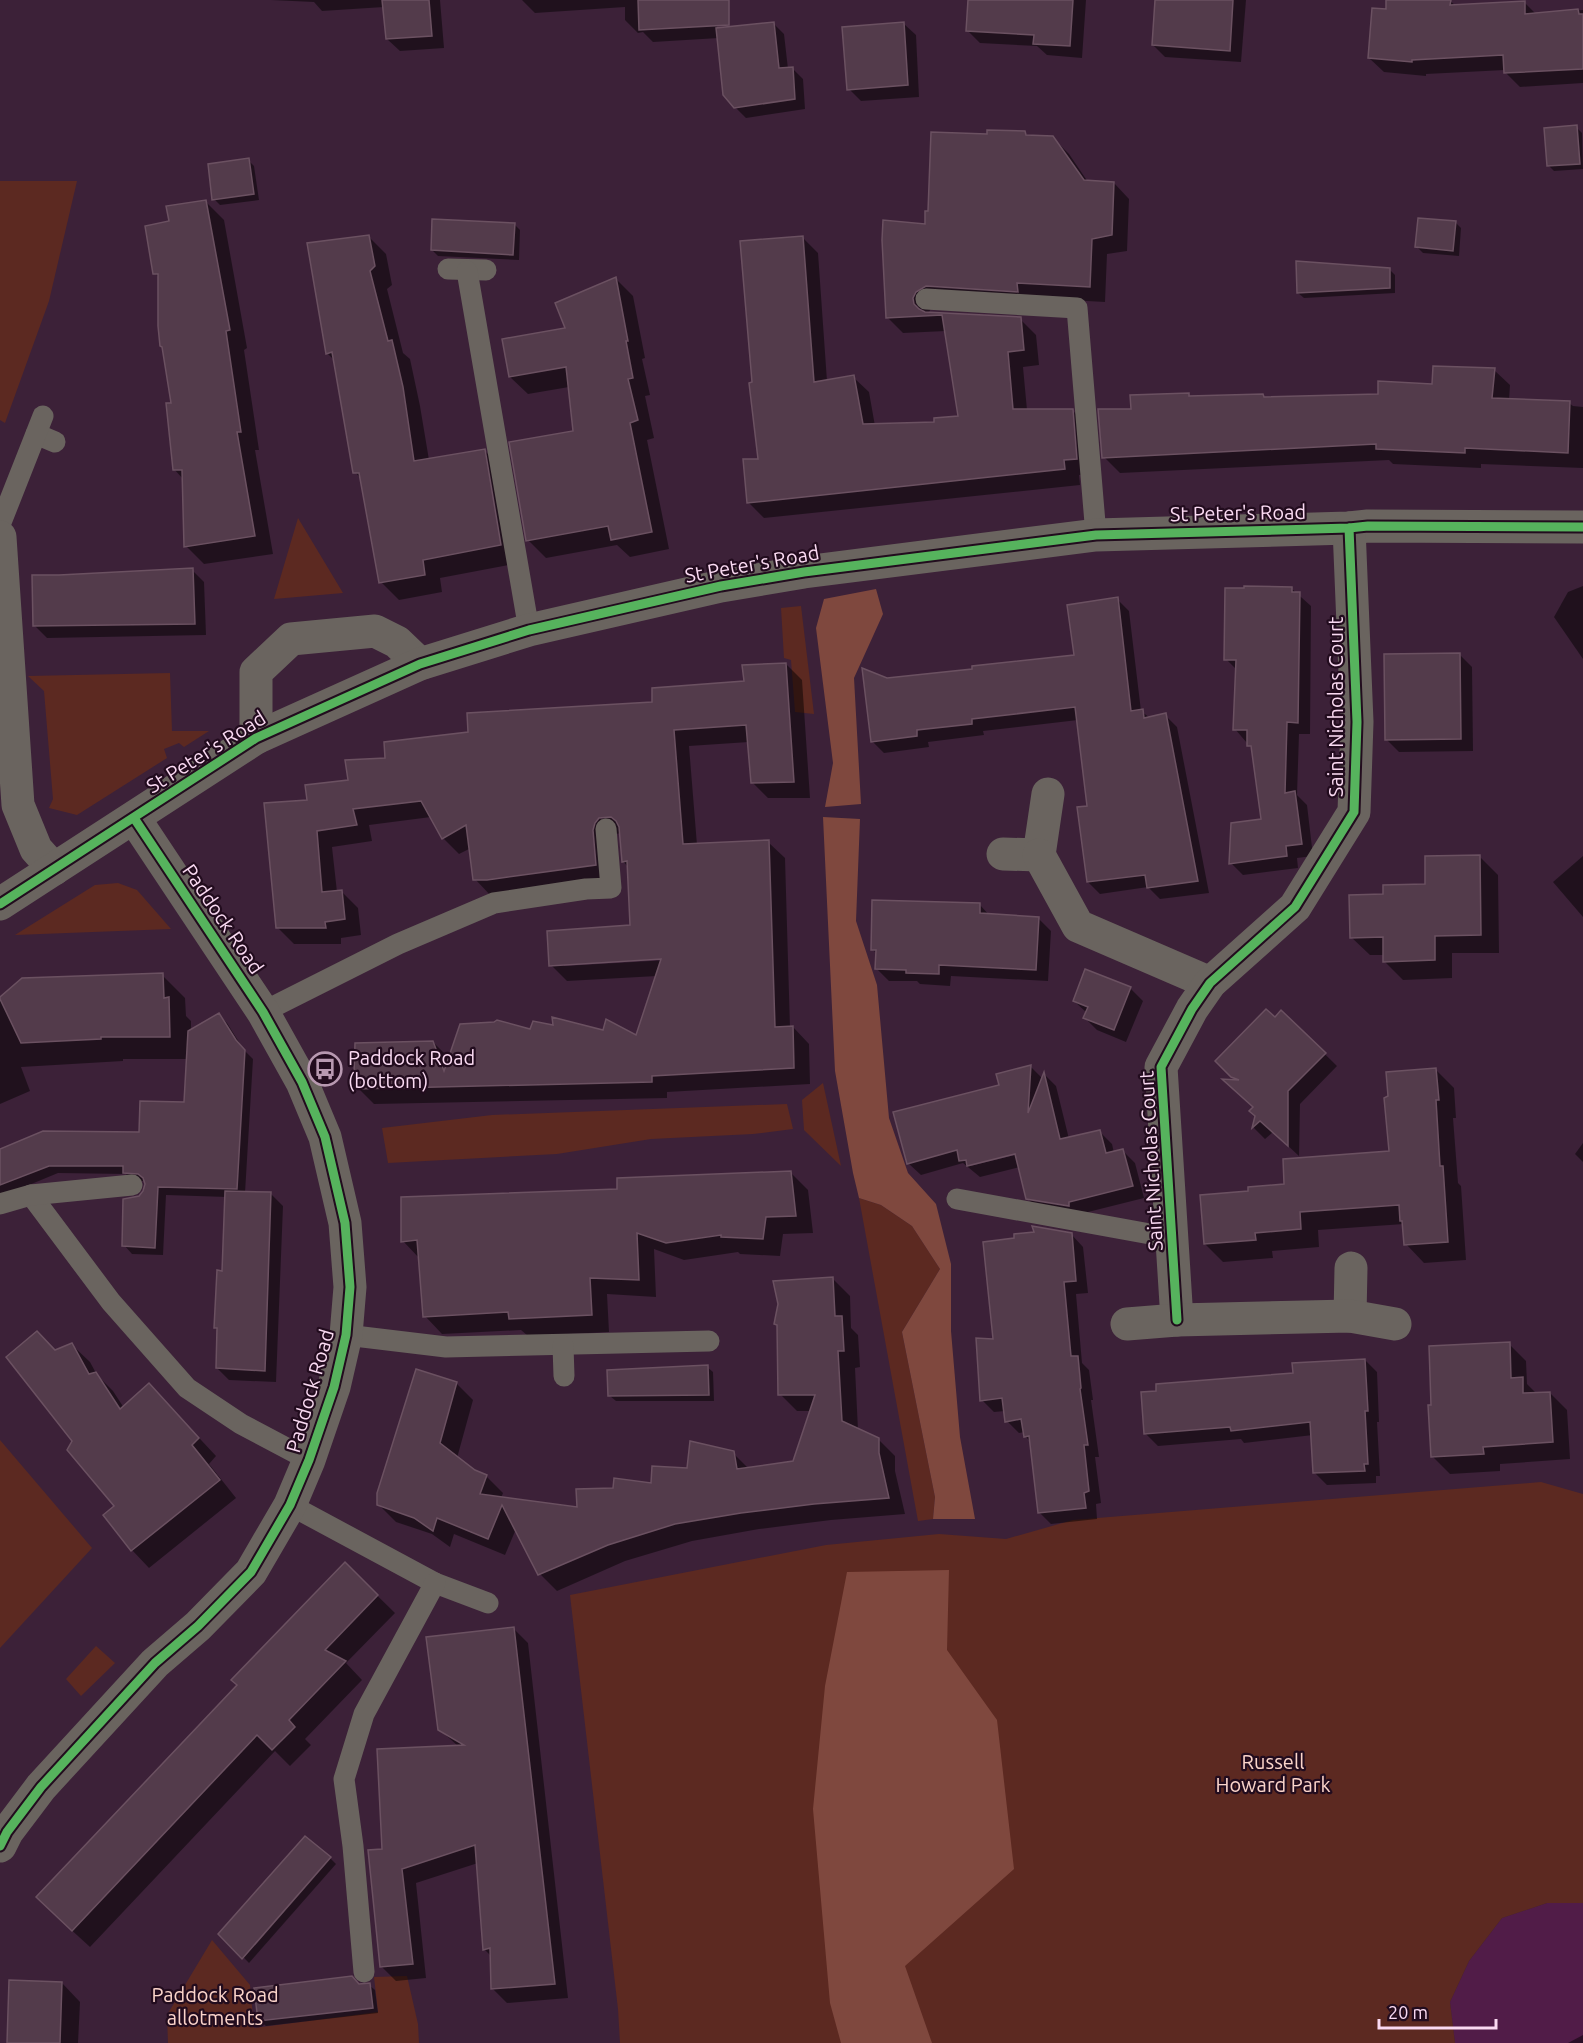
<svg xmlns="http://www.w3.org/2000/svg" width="1583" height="2043" font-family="Ubuntu,sans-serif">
	<rect width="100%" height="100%" fill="#3c2138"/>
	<!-- built -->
	<path fill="#511c48" d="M1547,1903H1583V2043H1455L1450,2002L1469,1961L1502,1918Z"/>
	<!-- green -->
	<g fill="#5c2921">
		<path d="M0,181H77L49,301L5,423L0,420Z"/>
		<path d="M298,518L343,593L274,599Z"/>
		<path d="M801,606L814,714L795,712L791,660L784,658L781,608Z"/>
		<path d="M170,673L172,731H209L184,747L179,743L164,749L167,758L77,815L49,808L53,799L44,691L28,676Z"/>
		<path d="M118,883L137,890L171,929L15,935L95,885Z"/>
		<path d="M823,1083L841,1166L804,1130L802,1100Z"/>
		<path d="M787,1104L793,1129L753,1134L651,1139L557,1154L388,1163L382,1128L492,1115Z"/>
		<path d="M859,1198L881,1205L912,1226L940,1269L902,1332L935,1497L933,1519L918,1521Z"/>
		<path d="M0,1440L92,1548L0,1648Z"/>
		<path d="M1541,1482L1583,1494V1903H1547L1502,1918L1469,1961L1450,2002L1455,2043H620L618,2009L570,1595L826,1545L939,1534L1006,1539L1073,1520Z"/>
		<path d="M96,1646L115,1663L81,1696L66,1679Z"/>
		<path d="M212,1940L250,1985L254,2028L378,2012L374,1977L407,1976L418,2024L419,2043H168L167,2015Z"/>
	</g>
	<!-- forest -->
	<g fill="#7f483e">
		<path d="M876,589L883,614L854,678L861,804L825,807L833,763L816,628L824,599Z"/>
		<path d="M823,817L860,819L856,921L877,985L889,1118L908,1173L936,1204L951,1264V1331L960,1437L975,1519H933L935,1497L902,1332L940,1269L912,1226L881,1205L859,1198L853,1173L835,1071Z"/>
		<path d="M949,1570L947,1650L997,1720L1014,1869L905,1966L932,2043H841L830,2003L813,1809L825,1686L847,1572Z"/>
	</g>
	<!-- shadow -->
	<g fill="#0007" fill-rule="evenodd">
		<path d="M271,0H440L444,48L400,51L387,39L384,7L322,11L314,2Z"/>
		<path d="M716,0L717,30L774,24L784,34L788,69L792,68L803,79L805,109L746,118L735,107L719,38L653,42L643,32L638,33L625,20V7L535,13L522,0Z"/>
		<path d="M969,0H1086L1082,58L1047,55L1037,46L980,43L967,30Z"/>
		<path d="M1157,0H1246L1241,62L1165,57L1153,45Z"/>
		<path d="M1388,0H1449L1456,6L1524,2L1537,15L1583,10V83L1520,87L1505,72V70L1426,74V76L1384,72L1369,58L1387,10Z"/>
		<path d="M904,24L916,35L919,97L861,101L849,89Z"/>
		<path d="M1576,127L1582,133L1583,169L1554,171L1548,165Z"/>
		<path d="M1024,132L1029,137L1053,138L1069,154L1088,182L1114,183L1129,199L1127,251L1107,254L1105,302L1032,298L931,307L929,313L1020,319L1036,335L1039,365L1023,367L1027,410H1072L1088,426L1092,474L1079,475L1080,485L764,518L748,502L760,461L753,384L803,238L818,253L827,381L853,377L869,392L875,426L936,424L960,418L946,331L903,333L887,317L926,226L930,212L988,136Z"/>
		<path d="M248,160L254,166L259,200L220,205L214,199Z"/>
		<path d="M205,201L224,220L247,348L244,350L259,450H255L273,554L204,564L186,546L183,479L174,469L173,404L159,278L155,273L170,222Z"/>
		<path d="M1455,222L1461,228L1459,256L1423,253L1417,247Z"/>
		<path d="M514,224L520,230L519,260L438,256L432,250Z"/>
		<path d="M368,236L386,254L392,285L387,289L403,353L410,359L420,406L429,460L484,450L502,468L519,563L440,578L442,592L399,600L381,582L362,480L355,472L335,361L327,353Z"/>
		<path d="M1389,269L1395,275V293L1304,298L1298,293Z"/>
		<path d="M616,279L633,296L645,358L642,359L650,395L645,396L654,438L647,440L669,549L630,557L617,545L546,558L528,540L575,432L569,387L528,394L510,377L567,329Z"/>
		<path d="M1494,370L1510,385L1509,400L1569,403L1573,406L1583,407V468L1481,464V468L1393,464L1389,460L1120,473L1104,457L1132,410L1189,395L1191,398H1264L1379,395L1433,386Z"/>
		<path d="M192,570L204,582L206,635L47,638L35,626Z"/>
		<path d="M1583,586V659L1554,617L1568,592Z"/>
		<path d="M1292,589L1311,606L1310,734H1299L1297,795L1307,805L1313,856L1297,858L1298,868L1243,875L1231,863L1262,821L1253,750L1235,729L1237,670L1226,659Z"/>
		<path d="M1117,599L1129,611L1141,711L1150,718L1165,715L1177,727L1209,893L1160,899L1148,887L1100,894L1088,882L1089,807L1078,720L983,731L984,735L928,742L929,747L884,753L872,741L887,680L974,671L1076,656Z"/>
		<path d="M1460,655L1472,667L1473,751L1399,752L1386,739Z"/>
		<path d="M786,664L802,680L810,798H768L752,782L749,742L689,746L697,845L768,842L785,858L790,1028L793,1027L809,1044L810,1084L667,1092V1098L374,1104L358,1088L357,1076L355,1074L433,1042L450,1059L531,1031L604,1032L637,1037L657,976L567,981L551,965L631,927L628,867L623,861L621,833L616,834L612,881L491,896L475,879L471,848L459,854L443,838L431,817L369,825L372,841L332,847L337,892H342L358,908L361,935L341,938V944H294L277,927L309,801L350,781L387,759L470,733L654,703L745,683ZM668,957V960L564,966V963Z"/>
		<path d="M1583,856V917L1553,882Z"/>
		<path d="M1480,857L1498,875L1499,953H1452V978L1403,980L1384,961V955H1370L1351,937L1384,895L1427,886Z"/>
		<path d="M980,905L990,916L1039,919L1051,931L1048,981L951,976L950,986L920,984L917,981H889L877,969V954L873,950Z"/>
		<path d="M162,975L185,998L186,1016L191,1021V1031L219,1015L227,1023L244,1050L253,1059L245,1193L271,1194L283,1206L276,1382L229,1380L217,1368L218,1331L215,1328L224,1272L227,1197L166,1195L163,1255L132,1254L124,1245L140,1197L145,1191V1181H133L126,1174L58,1173L0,1197V1151L140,1134L185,1103L188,1059H123V1061L21,1067L30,1091L0,1104V999Z"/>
		<path d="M1130,988L1143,1001L1126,1042L1097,1030L1085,1018L1087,1013L1074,1001Z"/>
		<path d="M1282,1012L1337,1066L1300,1104L1299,1156L1273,1132L1265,1139L1254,1128L1256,1116L1254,1108L1238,1081L1217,1061L1275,1019Z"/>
		<path d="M1030,1066L1043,1079L1045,1075L1056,1086L1069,1139L1100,1132L1112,1144L1114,1153L1123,1151L1135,1163L1144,1198L1080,1214L1039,1210L1027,1198L1020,1167L980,1177L963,1163L921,1175L908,1163L1001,1086ZM1022,1150L1023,1153L970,1166L968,1164Z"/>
		<path d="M1436,1070L1454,1088L1456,1118H1453L1458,1183L1461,1186L1466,1260L1424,1263L1406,1244L1404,1224L1318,1230L1319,1247L1272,1251L1273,1258L1223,1262L1205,1244L1250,1193L1286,1185L1391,1153Z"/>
		<path d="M1583,1143V1162L1575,1154Z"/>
		<path d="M790,1172L808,1190L813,1233L783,1234L780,1256L740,1254L738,1252L684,1260L654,1249L656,1297L607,1294L609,1332L528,1336L521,1330L442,1334L425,1316L420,1259L403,1241L619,1191Z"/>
		<path d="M1071,1234L1083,1247L1088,1293L1076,1294L1082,1363L1089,1370L1093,1400H1091L1099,1457H1095L1101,1503L1096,1504L1097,1519L1051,1524L1039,1512L1031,1442L1025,1436V1432L1019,1433L1007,1421L1005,1411L994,1412L982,1400L995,1341Z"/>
		<path d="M833,1279L850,1296L851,1328L858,1335L860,1367L855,1368L858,1430L878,1439L895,1456V1471L905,1514L831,1520L759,1529L692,1541L625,1561L557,1591L540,1574L516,1529L505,1555L454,1534L450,1547L432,1534L396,1522L379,1505L456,1383L473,1400L457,1458L474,1472L486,1476L503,1493L501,1498L579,1509L614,1490L652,1484L733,1453L749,1469L794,1462L811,1411H797L780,1394L778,1326L776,1324Z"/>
		<path d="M1509,1344L1526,1361L1527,1384L1537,1394L1550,1393L1567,1410L1570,1459L1500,1464V1471L1450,1474L1433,1457L1432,1406Z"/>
		<path d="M72,1345L90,1362L97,1375L113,1391L124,1408L160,1396L216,1456L209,1464L236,1498L149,1568L132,1550L116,1506L74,1441L55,1352Z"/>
		<path d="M1365,1360L1377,1372L1379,1422H1377L1380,1476H1376V1483L1327,1485L1315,1473L1313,1435L1244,1443L1241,1439L1158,1446L1145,1433L1294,1374Z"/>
		<path d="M707,1367L713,1372L714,1401H616L610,1396Z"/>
		<path d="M345,1564L395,1613L346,1663L362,1680L305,1739L311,1745L290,1766L275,1751L90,1947L55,1915Z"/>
		<path d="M514,1629L528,1643L568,1998L507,2003L493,1989L492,1957L484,1949L478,1863L416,1883L426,1978L396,1981L382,1967L383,1851L458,1746L439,1729Z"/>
		<path d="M330,1858L336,1864L249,1963L220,1933Z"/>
		<path d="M62,1983L80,2002L78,2043H9Z"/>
		<path d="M359,1985H369L375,1990L378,2013L266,2026L260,2021Z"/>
		<path d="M1583,2035V2043H1568Z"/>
	</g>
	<!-- building -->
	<g fill="#533b4b" stroke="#6b5161" stroke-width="1.5">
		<path d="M382,0H429L432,36L386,39Z"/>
		<path d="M638,0H729V25L639,30Z"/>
		<path d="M968,0H1073L1070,46L1033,44L1034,35L966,31Z"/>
		<path d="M1155,0H1233L1230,51L1152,45Z"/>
		<path d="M1386,0H1451L1450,5L1525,1V14L1578,9L1579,14H1583V69L1504,73L1503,55L1412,60V62L1368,58L1372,8L1386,9Z"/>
		<path d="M774,22L779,68L793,67L795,99L734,108L723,95L716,28Z"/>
		<path d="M904,22L908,85L847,90L842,27Z"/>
		<path d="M1577,125L1580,164L1547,166L1544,128Z"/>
		<path d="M987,130L1025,131L1026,135L1053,136L1084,180L1114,182L1112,235L1092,239L1090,287L1017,283L1018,292L926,286L916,292L913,298L914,304L919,309L925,312L1021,317L1024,350L1008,352L1013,409H1073L1077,459L1064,460L1065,469L747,503L743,459H758L749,383L752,382L740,241L803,236L814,382L854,375L863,424L934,422V418L958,416L942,315L886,318L882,240L883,220L925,224V211H928L931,132L987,134Z"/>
		<path d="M249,158L254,194L212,200L208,164Z"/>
		<path d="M206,200L230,330L226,331L241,432H237L255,536L184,547L182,470H173L166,403H171L162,347L160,346L158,326V274H153L145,226L169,221L166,206Z"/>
		<path d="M1418,218L1456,221L1453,251L1415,247Z"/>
		<path d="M432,219L515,223L513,255L431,250Z"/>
		<path d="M369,235L375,266L370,271L388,341L392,340L403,387L414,461L485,449L501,545L423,560L425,575L379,583L359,473H353L332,352L326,354L307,243Z"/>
		<path d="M1296,261L1390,268V288L1297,293Z"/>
		<path d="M616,277L628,341H626L633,378L628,379L638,420L630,423L652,532L611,540L608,526L526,541L509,442L573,431L566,367L509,377L502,339L565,328L555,303Z"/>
		<path d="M1433,366L1495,368L1492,398L1570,401L1568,453L1465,448V453L1376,449V444L1102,458L1098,409H1131L1130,395L1189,393V396L1263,394L1264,397L1378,394V381L1432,384Z"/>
		<path d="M193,568L195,624L33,626L32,575H59Z"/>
		<path d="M1244,586L1292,587V592H1300L1298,723L1287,722L1285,793L1295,791L1302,844L1286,846L1287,856L1229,864L1231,823L1261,819L1251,746H1247V730H1233L1236,660H1224L1225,588H1244Z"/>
		<path d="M1118,597L1131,711L1143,709L1144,718L1166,713L1198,881L1147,888L1145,875L1087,882L1077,807L1087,806L1075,707L972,719V724L917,730V736L871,742L862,668L887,678L972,669V666L1074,655L1067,605Z"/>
		<path d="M1460,653L1461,739L1385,740L1384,654Z"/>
		<path d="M786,663L794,782L751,783L746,725L674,730L683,844L769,840L775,1027L793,1026L794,1068L652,1076V1082L356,1089V1074H354L355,1043L433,1041L444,1071L460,1024L494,1022L497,1020L530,1029L533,1021L553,1025L552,1017L603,1030L606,1019L636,1035L661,959L549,966L547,931L630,925L627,861L622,862L619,827L616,821L611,817L599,818L595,823L593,830L596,865L487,880H473L466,825L442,839L421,801L353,809L357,825L317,831L322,892L342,890L345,919L325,922L326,928H276L264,803L307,800L305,785L348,780L345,760L385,758L384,742L468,732L467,713L652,702V688L744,681L742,665Z"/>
		<path d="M1480,855L1481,935L1435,936V960L1383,962V937L1350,938L1349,895L1383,894V885L1425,884V856Z"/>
		<path d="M872,900L980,903V913L1039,917L1036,970L939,965V974L906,973V970L875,969L876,950H871Z"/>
		<path d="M1085,969L1131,987L1114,1030L1083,1018L1088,1007L1073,1001Z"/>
		<path d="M163,973L164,998L169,997L170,1037H101V1039L21,1043L0,999V997L22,978Z"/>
		<path d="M1266,1009L1275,1017L1281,1010L1326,1053L1288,1091V1146L1260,1121L1252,1128L1255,1116L1249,1111L1253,1107L1222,1079L1239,1080L1231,1077L1215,1061Z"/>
		<path d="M219,1013L236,1040L245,1050L237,1189L158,1187L155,1248L122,1246L123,1199L139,1196L143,1191L145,1184L143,1178L138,1174L123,1173V1166H49L0,1185V1149L43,1131L139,1132L140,1101L184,1102L188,1031Z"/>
		<path d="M1031,1065L1028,1113L1044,1072L1060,1139L1100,1130L1106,1153L1123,1149L1133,1186L1069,1202V1206L1026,1199L1015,1154L967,1166L966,1160L959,1161L957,1150L907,1164L893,1112L999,1085L996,1074Z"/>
		<path d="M1436,1068L1439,1100H1436L1440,1166H1443L1448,1242L1404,1245L1402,1221H1400L1399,1205L1300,1212L1301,1229L1255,1233L1256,1240L1204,1244L1200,1195L1248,1191V1187L1284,1184L1283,1159L1389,1151L1384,1098L1388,1096L1386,1072Z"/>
		<path d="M791,1171L796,1216L766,1217L763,1239L721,1237V1235L666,1243L637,1233L639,1280L590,1278L592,1315L509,1319L508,1312L423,1317L417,1240L401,1242V1197L617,1189V1178Z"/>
		<path d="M225,1191L271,1192L265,1371L216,1368L217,1328H214L217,1270L222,1271Z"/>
		<path d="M1032,1226L1072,1233L1076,1281L1064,1282L1071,1356H1078L1081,1388L1080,1389L1088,1445H1084L1089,1491L1084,1493L1086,1508L1038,1513L1029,1436L1024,1437L1021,1419L1005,1422L1002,1398L980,1401L976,1338L993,1339L983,1242L1014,1238V1234L1034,1232Z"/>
		<path d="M833,1277L835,1316H842L844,1351H838L842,1421L879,1438V1453L889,1498L814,1504L741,1513L675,1524L608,1545L538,1575L502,1505L488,1539L437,1518L433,1531L414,1518L377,1505V1493L416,1369L457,1382L440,1443L475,1470L487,1475L480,1494L577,1507L576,1489L613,1488L614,1478L651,1483L652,1466L687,1468L690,1441L734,1451L737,1469L793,1461L815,1395H778L777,1325L774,1324L778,1304L773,1281Z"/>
		<path d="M37,1331L55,1350L72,1343L89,1374L96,1372L120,1409L149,1383L199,1438L192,1445L220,1480L131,1551L103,1515L114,1506L67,1450L72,1441L6,1357Z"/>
		<path d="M1510,1342L1511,1378L1523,1377V1393L1550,1392L1553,1442L1483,1447L1484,1454L1431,1457L1428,1405H1431L1429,1346Z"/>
		<path d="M1365,1359L1368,1411H1365L1368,1464H1364L1365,1471L1313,1473L1310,1422L1231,1431L1230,1427L1144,1434L1141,1392L1156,1391V1384L1293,1373L1292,1363Z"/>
		<path d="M708,1365L709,1395L608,1396L607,1370Z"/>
		<path d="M345,1562L378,1595L325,1650L346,1661L289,1720L295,1727L272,1750L257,1735L72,1931L36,1897L237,1685L231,1680Z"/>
		<path d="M514,1627L555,1984L491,1989L490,1948L483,1950L475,1845L402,1869L413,1964L380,1967L368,1850L382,1849L377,1749L464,1745L438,1730L426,1637Z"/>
		<path d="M305,1836L331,1857L242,1959L218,1934Z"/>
		<path d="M352,1976L359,1984L370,1983L373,2008L258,2021L254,1988Z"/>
		<path d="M9,1980L62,1982L60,2043H7Z"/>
	</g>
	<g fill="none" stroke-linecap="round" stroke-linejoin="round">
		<!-- lane -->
		<g stroke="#6a645f" stroke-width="21">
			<path d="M448,269L486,270"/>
			<path d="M467,271L529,630"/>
			<path d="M926,299L1077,308L1096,535"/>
			<path d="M36,434L55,442"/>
			<path d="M0,525L43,416"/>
			<path d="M263,1012L398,944L494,903L586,889L611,888L606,829"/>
			<path d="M31,1195L111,1302L187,1388L241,1424L309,1460"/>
			<path d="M957,1199L1172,1238"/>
			<path d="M0,1204L31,1195L132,1185"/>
			<path d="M346,1335L446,1347L709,1341"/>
			<path d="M563,1346L564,1376"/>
			<path d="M290,1505L435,1583L488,1603"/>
			<path d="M364,1972L353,1846L344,1779L364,1714L435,1583"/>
		</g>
		<!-- street -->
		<g stroke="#6a645f" stroke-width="33">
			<path d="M0,537L18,805L36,849L54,869"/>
			<path d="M256,738V672L291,639L375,631L397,642L420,664"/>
			<path d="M1003,854L1039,855L1048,794"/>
			<path d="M1039,855L1078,926L1210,983"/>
			<path d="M0,904L256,738L420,664L529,630L721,586L804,572L1096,535L1349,528L1368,526L1583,527"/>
			<path d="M1350,1316L1351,1268"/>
			<path d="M1177,1320L1161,1067L1192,1009L1210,983L1295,907L1354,812L1357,722L1349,528"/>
			<path d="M1127,1324L1177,1320L1350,1316L1395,1324"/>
			<path d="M0,1846L7,1832L41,1787L155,1663L198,1626L251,1572L290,1505L309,1460L334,1387L346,1335L350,1287L345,1223L325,1137L302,1082L263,1012L134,818"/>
		</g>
		<defs>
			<g id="cycleway">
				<path d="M0,904L256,738L420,664L529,630L721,586L804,572L1096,535L1349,528L1368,526L1583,527"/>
				<path d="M1177,1320L1161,1067L1192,1009L1210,983L1295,907L1354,812L1357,722L1349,528"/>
				<path d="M0,1846L7,1832L41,1787L155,1663L198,1626L251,1572L290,1505L309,1460L334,1387L346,1335L350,1287L345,1223L325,1137L302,1082L263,1012L134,818"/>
			</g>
		</defs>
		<!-- cycleway casing -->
		<use href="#cycleway" stroke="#220c1e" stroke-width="13"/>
		<!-- cycleway -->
		<use href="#cycleway" stroke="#56b35d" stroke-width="9"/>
	</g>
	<!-- icons -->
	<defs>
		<symbol id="bus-ring" viewBox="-11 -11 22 22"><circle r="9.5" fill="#220c1e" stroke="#b899b1" stroke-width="1.5"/><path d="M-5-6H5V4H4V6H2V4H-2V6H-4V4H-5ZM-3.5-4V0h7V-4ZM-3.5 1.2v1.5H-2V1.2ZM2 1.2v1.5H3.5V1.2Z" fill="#b899b1"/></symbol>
	</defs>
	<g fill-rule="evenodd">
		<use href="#bus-ring" x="306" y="1050" width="38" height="38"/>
	</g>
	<g text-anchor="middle" stroke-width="4.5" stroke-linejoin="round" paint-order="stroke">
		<!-- street labels -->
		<g font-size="20" fill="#fadaf2" stroke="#220c1e">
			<text transform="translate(1238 513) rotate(-1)" y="7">St Peter's Road</text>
			<text transform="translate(752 564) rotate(-10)" y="7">St Peter's Road</text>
			<text transform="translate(1336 707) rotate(-90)" y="7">Saint Nicholas Court</text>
			<text transform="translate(206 752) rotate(-32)" y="7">St Peter's Road</text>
			<text transform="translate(223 919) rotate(56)" y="7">Paddock Road</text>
			<text transform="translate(1151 1161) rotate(-93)" y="7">Saint Nicholas Court</text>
			<text transform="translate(310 1391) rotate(-74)" y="7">Paddock Road</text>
		</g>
		<!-- poi labels -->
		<g font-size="20" fill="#fadaf2" stroke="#220c1e" text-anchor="start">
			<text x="348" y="1065">Paddock Road<tspan x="348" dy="23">(bottom)</tspan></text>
		</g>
		<!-- park labels -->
		<g font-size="20" fill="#fbd4ca" stroke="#220c1e">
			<text x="1273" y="1769">Russell<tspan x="1273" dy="23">Howard Park</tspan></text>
			<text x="215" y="2002">Paddock Road<tspan x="215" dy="23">allotments</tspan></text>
		</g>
	</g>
	<!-- scale -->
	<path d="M1379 2019v9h117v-9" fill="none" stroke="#fadaf2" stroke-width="3"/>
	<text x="1388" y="2019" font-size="18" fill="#fadaf2" stroke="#220c1e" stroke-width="4.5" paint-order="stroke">20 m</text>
</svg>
